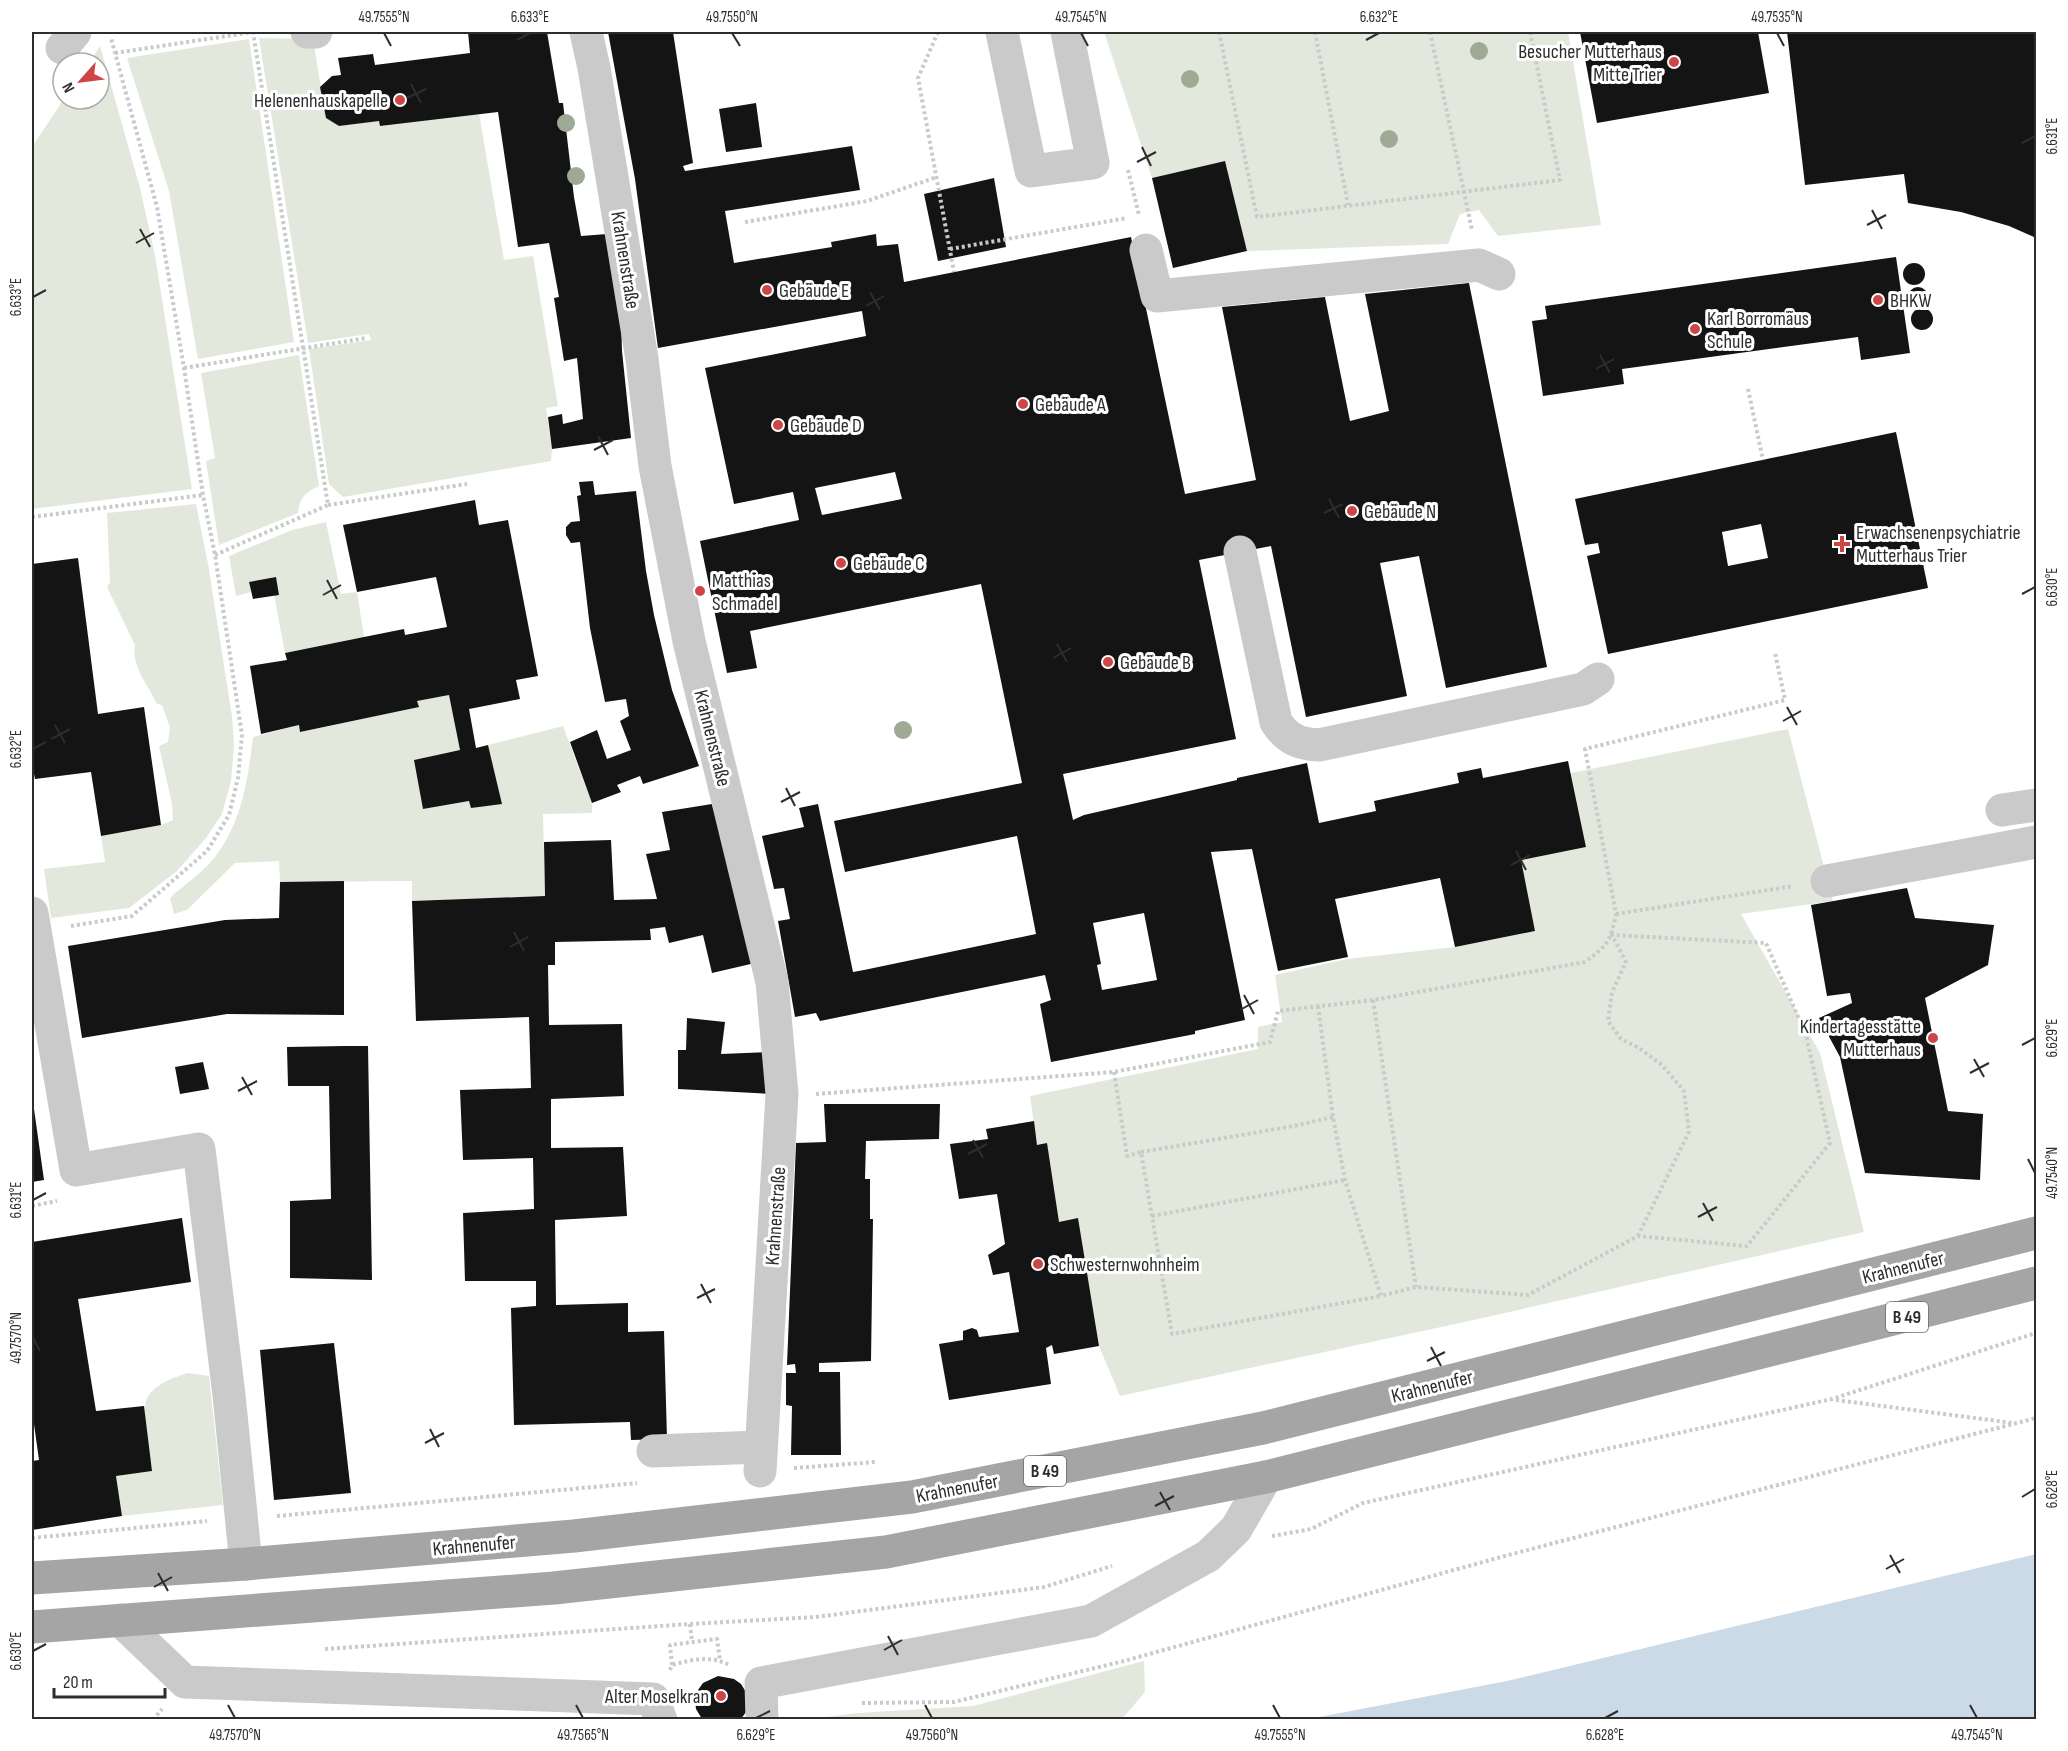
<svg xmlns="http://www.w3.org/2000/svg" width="2068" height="1751" font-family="'Sofia Sans Condensed',sans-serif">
	<rect width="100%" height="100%" fill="#fff"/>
	<!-- green -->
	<g fill="#e2e9dc">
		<path d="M1104,32H1568L1601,225L1498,236L1479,210L1460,214L1448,244L1247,251L1225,161L1152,178Z"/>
		<path d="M259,38L313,39L326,118L339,126L379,121L381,126L479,113L504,260L533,256L558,406L546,408L552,449L551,461L343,497L329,484L309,349L371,340L369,334L308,343Z"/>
		<path d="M249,39L294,342L198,359L169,191L127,58Z"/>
		<path d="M100,46L140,188L155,255L192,489L32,509V147L64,99H99V63H89Z"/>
		<path d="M299,355L319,486C305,493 300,497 298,513L219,545L206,461L215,458L201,373Z"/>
		<path d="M196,504L208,564L232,716L234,745L231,781L222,814L206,838L177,871L129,908L51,918L44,869L105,862L101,836L161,825L173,820L172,804L159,746L168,742L170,728L162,705L157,704C149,686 131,667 135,645L107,587L110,583L107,513Z"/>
		<path d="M326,522L341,594L357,592L364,637L285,653L274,595L276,577L249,582L251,592L236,596L229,556L292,530Z"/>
		<path d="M449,695L460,750L414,760L424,809L469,801L502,804L488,745L563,726L592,803V813L543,814L545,896L412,901V881L280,882L279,861L235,863L187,910L174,914L170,898C184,885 203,872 215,857C242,822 248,779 253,737L299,725L301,732L418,707L417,701Z"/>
		<path d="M1788,729L1833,901L1741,914L1820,1053L1864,1232L1460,1323L1120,1396L1099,1346L1078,1219L1059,1222L1037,1145L1030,1096L1258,1049V1027L1282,1022L1275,975L1347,959L1455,947L1535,931L1521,860L1586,847L1571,773Z"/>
		<path d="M188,1373L209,1376L223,1505L122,1516L116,1476L152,1471C150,1457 142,1416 145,1405C148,1386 172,1378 188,1373Z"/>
		<path d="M1144,1661L1145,1692L1122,1719H811L858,1713L973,1706Z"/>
	</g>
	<!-- water -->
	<path fill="#cbdae6" d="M2036,1554V1719H1309L1507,1681Z"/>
	<!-- building -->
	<g fill="#141414" fill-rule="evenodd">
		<path d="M468,32H547L559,103H563L574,197L581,236L607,234L621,320L622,351L631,438L552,449L548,417L562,414L563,424L583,419L577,358L564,361L554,298L559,297L549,243L518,247L498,112L380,126L379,121L339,126L326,118L320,87L332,76L341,75L338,58L373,54L375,65L470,53Z"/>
		<path d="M608,32H673L693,163L683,166L685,171L852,146L860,190L725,211L734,263L832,247L831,242L876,234L877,246L898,244L904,282L1131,237L1185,494L1256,480L1222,307L1325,297L1350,421L1389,411L1365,294L1469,283L1547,667L1446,688L1419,556L1380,563L1407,696L1306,717L1271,546L1199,560L1236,739L1063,774L1073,820L1084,815L1237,780V778L1307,763L1319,823L1376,811L1374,801L1459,783L1457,773L1481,768L1483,778L1568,761L1586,847L1521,860L1535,931L1455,947L1440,878L1335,899L1348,957L1278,971L1252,849L1211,852L1245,1020L1195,1031V1034L1051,1062L1040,1004L1051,1000L1045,975L820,1021L816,1013L795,1017L778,921L790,919L784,888L774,889L762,836L804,827L799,808L818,804L853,972L864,970L1036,934L1017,836L845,872L834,821L1022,783L981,584L750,631L757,668L727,673L700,541L799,520L793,492L734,504L705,368L866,336L862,311L658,348L635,179ZM895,472L902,499L822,515L815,488ZM1144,913L1157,980L1102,990L1097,965L1101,964L1093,923Z"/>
		<path d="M1580,32H1758L1769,93L1597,123Z"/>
		<path d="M1787,32H2036V238L2009,226L1961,212L1908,203L1904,174L1805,185Z"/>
		<path d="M756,103L762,147L726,152L719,109Z"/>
		<path d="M1225,161L1247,251L1173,268L1152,178Z"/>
		<path d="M994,178L1006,247L938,261L924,194Z"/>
		<path d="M1896,257L1910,353L1861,360L1858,337L1622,369L1624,384L1543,396L1532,321L1547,319L1545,306Z"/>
		<circle cx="1914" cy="274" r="11"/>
		<circle cx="1918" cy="297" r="10"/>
		<circle cx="1922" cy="319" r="11"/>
		<path d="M1896,432L1928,588L1608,654L1587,556L1600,553L1598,543L1585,545L1575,499ZM1761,524L1768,558L1728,566L1722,532Z"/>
		<path d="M593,481L595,495L636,491L646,571L654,615L672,690L699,766L643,784L640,776L617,785L621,792L592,803L570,742L597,730L607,759L631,750L620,721L629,716L626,699L605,702L590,628L580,542L571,543L566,535V527L571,522L580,521L577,496L581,495L579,482Z"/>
		<path d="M475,500L479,525L508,520L538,676L516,680L520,699L469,709L476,748L488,745L502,804L471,808L469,801L423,809L414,760L460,750L449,695L417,701L419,707L300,732L299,725L261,734L250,666L287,660L285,653L364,637L404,629L405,635L447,627L436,577L357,592L343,525Z"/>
		<path d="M78,558L98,714L144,707L161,825L101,836L91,772L35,779L34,774L32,775V564Z"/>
		<path d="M276,577L279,595L253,599L249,582Z"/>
		<path d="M712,804L755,963L712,973L703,935L669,943L665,927L650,929L651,940L555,942V965H548L549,1025L622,1024L624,1096L551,1099V1148L623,1147L627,1216L555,1220L556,1305L628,1303V1332L664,1331L667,1439L631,1440L630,1422L514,1425L511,1308L536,1306V1281H465L463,1213L534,1209L533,1158L463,1160L460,1090L531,1088L529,1017L416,1021L412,901L545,896L544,842L611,840L614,900L657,899L646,854L670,850L662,812Z"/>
		<path d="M344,881V1015L227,1014L82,1038L68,946L225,920L279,918L280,882Z"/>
		<path d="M1907,888L1915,918L1994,925L1988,965L1925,998L1948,1111L1983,1114L1980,1180L1865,1173L1840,1057L1819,1018L1852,1003L1850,993L1827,996L1811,905Z"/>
		<path d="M687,1018L725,1022L721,1054L771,1052L773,1094L678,1089V1050H686Z"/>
		<path d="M345,1046H368L372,1280L290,1278V1201L331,1199L329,1086H288L287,1047Z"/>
		<path d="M203,1062L209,1089L180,1094L175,1067Z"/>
		<path d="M824,1104H940L939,1139L866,1141L865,1179H870V1219H873L871,1361L819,1363V1372H840L841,1455H791L792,1406L786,1405V1373H796L795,1364L787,1365L796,1143L826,1142Z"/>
		<path d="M32,1109H34L44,1180L32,1182Z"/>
		<path d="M1034,1121L1037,1145L1047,1143L1059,1222L1078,1218L1099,1346L1054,1354L1052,1345L1046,1348L1051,1384L949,1400L939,1344L963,1340V1331L972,1328L977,1330L979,1337L1019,1332L1009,1272L993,1275L988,1255L1005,1244L997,1194L959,1199L950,1144L988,1139L986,1129Z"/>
		<path d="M182,1218L191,1282L78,1299L96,1411L144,1406L152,1471L116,1476L122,1516L32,1530V1461L39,1460L32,1410V1242Z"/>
		<path d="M334,1343L351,1493L274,1500L260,1350Z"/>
		<path d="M718,1676L734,1679L741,1684L746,1692V1712L741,1719H702L696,1709L695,1701L698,1690L703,1683Z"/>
	</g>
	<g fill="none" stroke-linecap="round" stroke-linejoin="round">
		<!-- path -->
		<g stroke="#cacaca" stroke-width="4" stroke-dasharray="3 3" stroke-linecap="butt">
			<path d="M938,32L918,78L954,272"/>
			<path d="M1219,32L1257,217L1560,180L1530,32"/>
			<path d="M1315,32L1348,205"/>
			<path d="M1430,32L1472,230"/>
			<path d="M115,53L253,32H272"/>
			<path d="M1128,170L1139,215"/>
			<path d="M745,222L867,201L937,177"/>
			<path d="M950,249L1127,218"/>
			<path d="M184,368L366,338"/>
			<path d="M1748,389L1763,460"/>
			<path d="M328,505L467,484"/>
			<path d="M32,517L203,495"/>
			<path d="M215,555L328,505L253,32"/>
			<path d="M1616,914L1794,886"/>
			<path d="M71,926L132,916L207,851L229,815L238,778L242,735L215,555L203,495L184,368L157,207L111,38"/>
			<path d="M1373,1000L1416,1287"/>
			<path d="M1318,1006L1333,1117L1345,1180L1381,1296L1416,1287L1528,1295L1638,1236L1747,1246L1830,1143L1806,1035L1766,943L1612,935L1626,962L1612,992L1608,1021L1621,1039L1639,1048L1662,1065L1684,1091L1689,1132L1638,1236"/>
			<path d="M1114,1072L1127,1156L1141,1152L1172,1334L1381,1296"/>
			<path d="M816,1094L1114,1072L1270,1042L1278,1011L1373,1000L1585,962C1607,946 1611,941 1616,914L1585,749L1785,700L1775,653"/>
			<path d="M1141,1152L1294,1126L1333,1117"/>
			<path d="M32,1206L57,1201"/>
			<path d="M1152,1216L1345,1180"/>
			<path d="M1836,1400L2013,1423"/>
			<path d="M794,1468L876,1462"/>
			<path d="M277,1516L637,1483"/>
			<path d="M1272,1536L1311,1529L1363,1503L1832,1399L2036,1333"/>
			<path d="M32,1538L207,1521"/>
			<path d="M690,1624L692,1642"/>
			<path d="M325,1649L690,1624L816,1617L1044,1587L1112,1566"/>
			<path d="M672,1665L670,1645L717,1639L720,1660"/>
			<path d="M670,1670L672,1665C694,1659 712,1655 731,1666"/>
			<path d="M862,1703L954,1702L1124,1661L1512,1554L2036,1418"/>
			<path d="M153,1720L162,1709"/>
		</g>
		<!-- minor -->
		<g stroke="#cacaca" stroke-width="33">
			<path d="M307,32H316"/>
			<path d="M586,32L594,68L642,359L655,466L689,641L772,982L782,1094L760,1471"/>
			<path d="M1002,32L1031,171L1093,163L1067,32"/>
			<path d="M62,48L75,32"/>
			<path d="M1146,250L1157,296L1479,265L1499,274"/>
			<path d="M1240,552L1276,722C1287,739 1299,744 1319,745L1583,689L1598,679"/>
			<path d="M2002,810L2036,805"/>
			<path d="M1827,881L2036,842"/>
			<path d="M32,913L76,1170L199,1149L229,1395L246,1564"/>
			<path d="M653,1451L761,1447"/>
			<path d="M120,1620L185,1682L653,1699L661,1720"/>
			<path d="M762,1720L761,1683L1091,1621L1208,1556L1236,1529L1266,1477"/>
		</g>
		<!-- major -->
		<g stroke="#a5a5a5" stroke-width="33">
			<path d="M32,1578L246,1564L574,1536L912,1497L1263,1428L2036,1233"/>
			<path d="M32,1627L554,1588L886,1552L1266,1477L2036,1283"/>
		</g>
	</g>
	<!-- trees -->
	<g fill="#9ea996">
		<circle cx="1479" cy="51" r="9"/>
		<circle cx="1190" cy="79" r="9"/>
		<circle cx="566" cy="123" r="9"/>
		<circle cx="1389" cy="139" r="9"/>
		<circle cx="576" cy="176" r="9"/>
		<circle cx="903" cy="730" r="9"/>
	</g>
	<!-- ticks -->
	<path fill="none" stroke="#2d2d2d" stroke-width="2" d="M384,33L391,46M732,33L740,46M1081,33L1088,46M1777,33L1784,46M517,40L530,33M1366,40L1379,33M411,84L421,103M407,98L426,89M2022,143L2035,136M1142,147L1151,166M1137,162L1156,152M1872,210L1882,229M1867,225L1886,215M140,229L150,247M136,243L154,233M870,292L880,310M33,297L46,290M866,306L884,296M1600,355L1610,373M1596,369L1614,359M598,436L608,455M594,450L613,440M1329,499L1339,518M1324,513L1343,504M327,580L337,599M2022,594L2035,587M323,595L341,585M1057,644L1067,662M1053,658L1071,648M1787,707L1797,725M1783,721L1801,711M55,725L65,743M51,739L70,729M33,749L46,742M786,788L795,806M781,802L800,792M1516,851L1526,870M1511,865L1530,855M514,932L524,951M510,947L528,937M1244,995L1254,1014M1240,1010L1258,1000M2022,1045L2035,1038M1974,1059L1984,1077M1970,1073L1989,1063M242,1077L252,1095M238,1091L257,1081M973,1140L983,1158M968,1154L987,1144M2028,1159L2035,1173M33,1200L46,1193M1703,1203L1713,1221M1698,1217L1717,1207M701,1284L711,1303M697,1298L715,1289M33,1338L40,1351M1431,1347L1441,1366M1427,1361L1445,1352M430,1429L439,1447M425,1443L444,1433M1160,1492L1170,1510M2022,1497L2035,1489M1155,1506L1174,1496M1890,1555L1900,1573M1886,1569L1904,1559M158,1573L168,1591M154,1587L172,1577M888,1636L898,1655M884,1650L902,1640M33,1651L46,1644M228,1705L235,1718M576,1705L583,1718M925,1705L932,1718M1273,1705L1280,1718M1970,1705L1977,1718M756,1718L770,1711M1605,1718L1618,1711"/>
	<!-- markers -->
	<g fill="#ce4547" stroke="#fff" stroke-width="2">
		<circle cx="1674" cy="62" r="6"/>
		<circle cx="400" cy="100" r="6"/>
		<circle cx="767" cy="290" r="6"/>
		<circle cx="1878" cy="300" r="6"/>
		<circle cx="1695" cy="329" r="6"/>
		<circle cx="1023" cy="404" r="6"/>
		<circle cx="778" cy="425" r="6"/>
		<circle cx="1352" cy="511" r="6"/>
		<path d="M1839 535h6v6h6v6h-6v6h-6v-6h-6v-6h6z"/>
		<circle cx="841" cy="563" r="6"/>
		<circle cx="700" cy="591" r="6"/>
		<circle cx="1108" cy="662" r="6"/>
		<circle cx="1933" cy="1038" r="6"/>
		<circle cx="1038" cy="1264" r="6"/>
		<circle cx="721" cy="1696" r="6"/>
	</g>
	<g text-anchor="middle" stroke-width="6" stroke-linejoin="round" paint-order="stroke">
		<!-- shield labels -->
		<g fill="#fff" stroke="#6c6c6c" stroke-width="1.5">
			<rect x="1886" y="1302" width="42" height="30" rx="4.5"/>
			<rect x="1024" y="1456" width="42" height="30" rx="4.5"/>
		</g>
		<g font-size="18" font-weight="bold" fill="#2d2d2d">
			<text x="1907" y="1323">B 49</text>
			<text x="1045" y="1477">B 49</text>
		</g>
		<!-- poi labels -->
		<g font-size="20" fill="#2d2d2d" stroke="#fff" text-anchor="start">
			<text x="1662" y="58" text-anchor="end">Besucher Mutterhaus<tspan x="1662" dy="23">Mitte Trier</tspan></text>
			<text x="388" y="107" text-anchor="end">Helenenhauskapelle</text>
			<text x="779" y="297">Gebäude E</text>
			<text x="1890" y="307">BHKW</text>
			<text x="1707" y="325">Karl Borromäus<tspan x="1707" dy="23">Schule</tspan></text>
			<text x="1035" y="411">Gebäude A</text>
			<text x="790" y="432">Gebäude D</text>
			<text x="1364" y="518">Gebäude N</text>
			<text x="1856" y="539">Erwachsenenpsychiatrie<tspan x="1856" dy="23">Mutterhaus Trier</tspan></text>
			<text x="853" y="570">Gebäude C</text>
			<text x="712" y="587">Matthias<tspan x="712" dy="23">Schmadel</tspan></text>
			<text x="1120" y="669">Gebäude B</text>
			<text x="1921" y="1033" text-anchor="end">Kindertagesstätte<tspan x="1921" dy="23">Mutterhaus</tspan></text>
			<text x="1050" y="1271">Schwesternwohnheim</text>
			<text x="709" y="1703" text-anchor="end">Alter Moselkran</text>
		</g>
		<!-- street labels -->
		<g font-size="20" fill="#2d2d2d" stroke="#fff">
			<text transform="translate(626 260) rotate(81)" y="7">Krahnenstraße</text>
			<text transform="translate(713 738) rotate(76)" y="7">Krahnenstraße</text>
			<text transform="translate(775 1216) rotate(-86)" y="7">Krahnenstraße</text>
			<text transform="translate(1903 1267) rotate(-14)" y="7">Krahnenufer</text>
			<text transform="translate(1432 1386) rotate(-14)" y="7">Krahnenufer</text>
			<text transform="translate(957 1488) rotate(-11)" y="7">Krahnenufer</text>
			<text transform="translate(474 1545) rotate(-5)" y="7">Krahnenufer</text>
		</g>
	</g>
	<!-- border -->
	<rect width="2068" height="1751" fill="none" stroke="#ffffff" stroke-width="66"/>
	<!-- north arrow -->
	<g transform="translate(81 81) rotate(242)"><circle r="28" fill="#ffffff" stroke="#ababab" stroke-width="1.5"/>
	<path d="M0-4.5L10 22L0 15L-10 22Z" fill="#ce4547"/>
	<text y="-9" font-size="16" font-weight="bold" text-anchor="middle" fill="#2d2d2d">N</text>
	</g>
	<!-- scale -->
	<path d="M54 1688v9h111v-9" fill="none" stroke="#2d2d2d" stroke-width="3"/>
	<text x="63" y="1688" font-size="18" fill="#2d2d2d" stroke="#ffffff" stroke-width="4.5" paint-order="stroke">20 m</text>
	<rect x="33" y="33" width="2002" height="1685" fill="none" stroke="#2d2d2d" stroke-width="2"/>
	<g font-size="15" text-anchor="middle" fill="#2d2d2d">
		<text x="384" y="22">49.7555°N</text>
		<text x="530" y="22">6.633°E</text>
		<text x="732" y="22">49.7550°N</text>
		<text x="1081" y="22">49.7545°N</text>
		<text x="1379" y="22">6.632°E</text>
		<text x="1777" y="22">49.7535°N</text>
		<text transform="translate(2052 136) rotate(-90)" y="5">6.631°E</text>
		<text transform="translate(16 297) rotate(-90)" y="5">6.633°E</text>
		<text transform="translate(2052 587) rotate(-90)" y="5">6.630°E</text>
		<text transform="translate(16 749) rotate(-90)" y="5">6.632°E</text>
		<text transform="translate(2052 1038) rotate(-90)" y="5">6.629°E</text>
		<text transform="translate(2052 1173) rotate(-90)" y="5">49.7540°N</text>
		<text transform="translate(16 1200) rotate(-90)" y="5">6.631°E</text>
		<text transform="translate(16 1338) rotate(-90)" y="5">49.7570°N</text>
		<text transform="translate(2052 1489) rotate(-90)" y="5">6.628°E</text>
		<text transform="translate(16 1651) rotate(-90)" y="5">6.630°E</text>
		<text x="235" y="1740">49.7570°N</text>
		<text x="583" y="1740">49.7565°N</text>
		<text x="756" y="1740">6.629°E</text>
		<text x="932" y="1740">49.7560°N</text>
		<text x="1280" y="1740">49.7555°N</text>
		<text x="1605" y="1740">6.628°E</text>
		<text x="1977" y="1740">49.7545°N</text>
	</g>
</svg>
